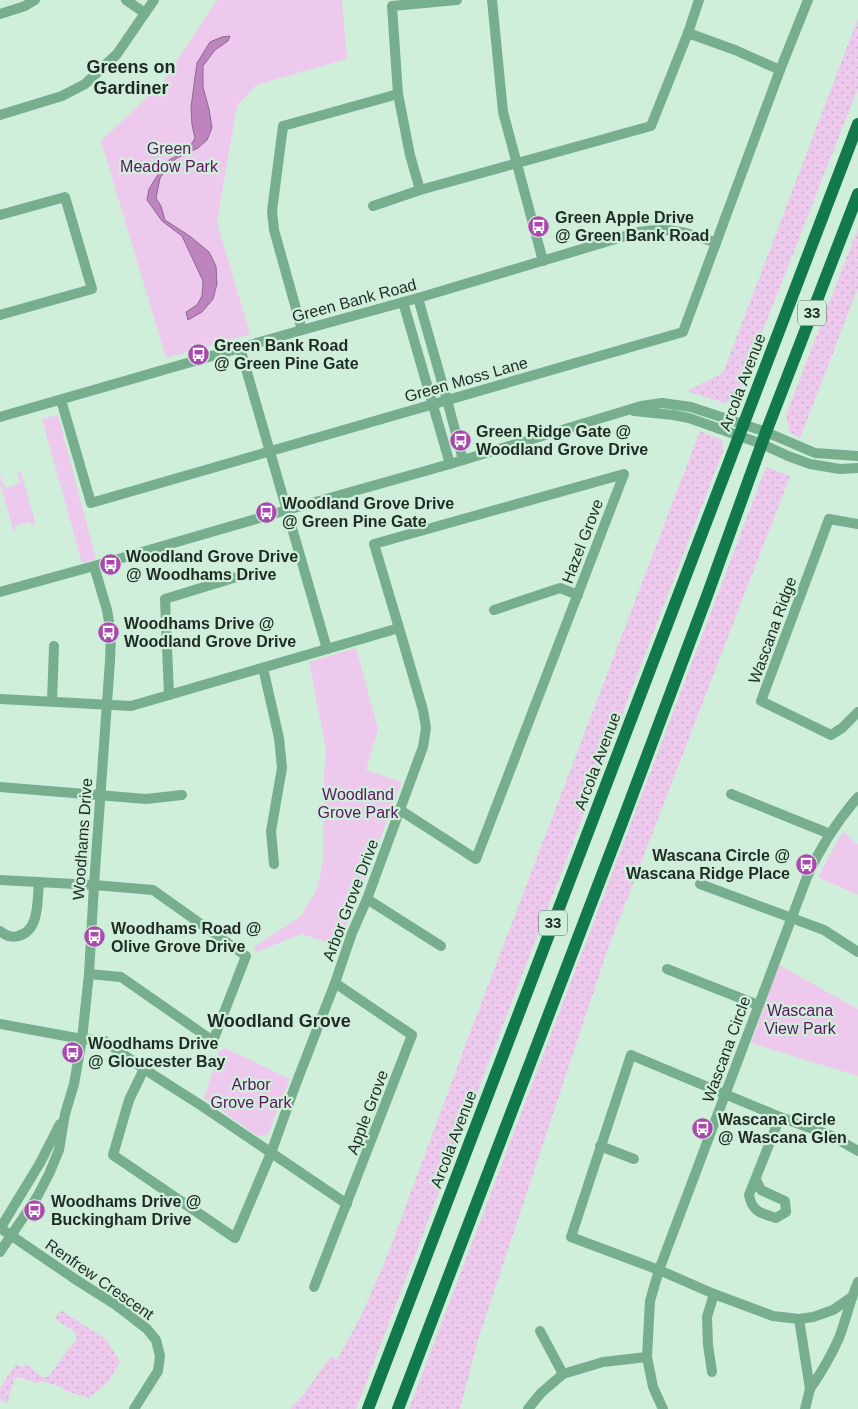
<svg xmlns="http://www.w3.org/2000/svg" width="858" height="1409" font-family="Arial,sans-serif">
	<defs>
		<pattern id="grass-dots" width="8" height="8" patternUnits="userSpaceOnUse" patternTransform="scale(1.25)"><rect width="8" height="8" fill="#eec9ee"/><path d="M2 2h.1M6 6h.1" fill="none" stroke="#ccadcc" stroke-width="1.8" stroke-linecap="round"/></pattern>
	</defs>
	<rect width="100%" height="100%" fill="#cfefdb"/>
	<!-- grass -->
	<g fill="url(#grass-dots)">
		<path d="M858,18V88L736,399L725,403L687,391L723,373Z"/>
		<path d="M858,228V288L800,438L790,432L786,415Z"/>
		<path d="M700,431L722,440L723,451L356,1409H290L303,1395L331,1356L337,1360L361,1316L388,1254L474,1022Z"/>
		<path d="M766,467L790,476L607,951L478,1340L460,1409H409Z"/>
		<path d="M61,1310L106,1339L120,1362L109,1381L89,1398L63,1390V1388L43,1381L38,1383L18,1377L14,1379L7,1403L0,1400V1388L16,1364L22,1367L26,1364L42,1377H48L73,1343H74L77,1339L75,1332L55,1319Z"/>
	</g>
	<!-- green -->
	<g fill="#eec9ee">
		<path d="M217,0H342L347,59L256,85L237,106L217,222L250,334L166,358L101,141L163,82Z"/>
		<path d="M58,415L96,559L82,563L42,419Z"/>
		<path d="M17,471L21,472L35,522L32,526L30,522L15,526L16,531H15L13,529L0,484V476L5,488L20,483Z"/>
		<path d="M356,648L378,729L366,770L402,782L339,947L302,934L256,952L254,947L300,917L317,889L323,861L324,778L326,749L309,662Z"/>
		<path d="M843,831L858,845V895L818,877Z"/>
		<path d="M779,965L858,1009V1076L751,1043Z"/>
		<path d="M225,1048L290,1079L268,1134L263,1136L256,1135L204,1098L219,1052Z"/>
	</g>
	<!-- water -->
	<path fill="#be84bf" stroke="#8e6990" d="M230,36L228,41L215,50L203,66V87L209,109L212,128L207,140L198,148L177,158L168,167L160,178L156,198L161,206L165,220L191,237L209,252L216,266L217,284L213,299L202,312L188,320L186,312L197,305L202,296L203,281L182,236L162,221L147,200L149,189L157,176L169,160L188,150L195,138L192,125L191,107L197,63L210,42L222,37Z"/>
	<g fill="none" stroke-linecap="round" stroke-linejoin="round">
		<!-- minor -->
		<g stroke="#77ae8e" stroke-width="10">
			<path d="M126,0L145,13"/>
			<path d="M492,0L503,112L543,261"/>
			<path d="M0,14L25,6L35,0"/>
			<path d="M688,33L735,50L780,70"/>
			<path d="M0,115L62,96L85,84L117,54L154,0"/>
			<path d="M420,190L410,155L398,94L392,6L457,0"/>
			<path d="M373,206L420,190L651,126L688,33L699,0"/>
			<path d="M0,215L65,197L92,289L0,315"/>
			<path d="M418,298L447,400L463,460"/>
			<path d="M403,302L450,464"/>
			<path d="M302,330L274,230L272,211L283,126L398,94"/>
			<path d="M240,348L327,649"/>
			<path d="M61,400L91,503L683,332L780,70L808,0"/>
			<path d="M634,411L673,415L689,418L762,444L788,456L810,464L840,469L858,468"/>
			<path d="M0,417L302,330L418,298L639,232C669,227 688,232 716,243"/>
			<path d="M858,524L829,519L761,701L831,735L842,728L858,712"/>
			<path d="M0,592L94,566L287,510L450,464L641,406L662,403L691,407L766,432L815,453L858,456"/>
			<path d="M494,610L560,588L578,595"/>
			<path d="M399,628L374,544L624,474L476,859L400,810"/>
			<path d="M263,668L279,738L282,768L271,831L274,864"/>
			<path d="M169,695L165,599L240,576"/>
			<path d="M0,699L131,706L399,628L423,710L426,728L423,747L367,899L352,933L335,983L294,1089L271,1153L235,1238L113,1155L129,1100L144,1069"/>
			<path d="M52,701L54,646"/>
			<path d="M0,787L146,799L182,795"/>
			<path d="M731,794L830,834"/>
			<path d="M0,880L94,885L153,890L246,956L213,1041L121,977L89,974"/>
			<path d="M700,884L824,930L858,952"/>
			<path d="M367,899L441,946"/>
			<path d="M0,931C5,935 12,938 18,936C40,931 37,900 39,882"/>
			<path d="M667,969L758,1005"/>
			<path d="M0,1024L82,1039L105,1041L144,1069L202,1106L347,1204"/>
			<path d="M600,1146L634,1159"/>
			<path d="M756,1180L761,1190L785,1201L786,1212L776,1218C761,1213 752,1212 749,1195L780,1117"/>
			<path d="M0,1228L78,1281L116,1305L147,1329L156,1340L160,1356L158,1371L134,1409"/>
			<path d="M0,1229L40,1163L60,1124"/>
			<path d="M0,1252L37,1197L49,1174L59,1150L65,1114L74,1084L82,1039L89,974L94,885L110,661L111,634L107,610L94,566"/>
			<path d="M314,1287L412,1035L335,983"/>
			<path d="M852,1297L833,1310L813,1317L799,1319L773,1316L714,1294L659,1270L571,1237L631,1055L780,1117L832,1136L858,1151"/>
			<path d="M799,1319L810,1389L805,1409"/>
			<path d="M540,1331L563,1374"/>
			<path d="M712,1372L708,1345L707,1317L714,1294"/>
			<path d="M810,1389C821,1373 831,1356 839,1338C846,1320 850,1300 858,1282"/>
			<path d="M528,1409L541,1393L563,1374L603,1362L647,1357"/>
			<path d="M663,1409L653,1387L647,1357L650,1301L659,1270L807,877C820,848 837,821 858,797"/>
		</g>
		<!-- major -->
		<g stroke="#12794d" stroke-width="12">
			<path d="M368,1409L858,124"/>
			<path d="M398,1409L623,820L707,596L766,432L858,194"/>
		</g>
	</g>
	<!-- icons -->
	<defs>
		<symbol id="bus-disc" viewBox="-11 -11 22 22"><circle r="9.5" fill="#ab48af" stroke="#cfefdb"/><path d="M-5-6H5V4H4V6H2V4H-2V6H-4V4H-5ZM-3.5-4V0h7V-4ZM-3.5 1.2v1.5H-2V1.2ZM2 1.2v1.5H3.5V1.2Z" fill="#fff"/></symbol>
	</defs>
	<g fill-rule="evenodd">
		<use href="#bus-disc" x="526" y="214" width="25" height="25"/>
		<use href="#bus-disc" x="186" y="342" width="25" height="25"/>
		<use href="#bus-disc" x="448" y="428" width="25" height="25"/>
		<use href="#bus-disc" x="254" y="500" width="25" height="25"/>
		<use href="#bus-disc" x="98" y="552" width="25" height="25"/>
		<use href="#bus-disc" x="96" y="620" width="25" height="25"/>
		<use href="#bus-disc" x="794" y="852" width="25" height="25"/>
		<use href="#bus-disc" x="82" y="924" width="25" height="25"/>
		<use href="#bus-disc" x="60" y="1040" width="25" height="25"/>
		<use href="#bus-disc" x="690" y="1116" width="25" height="25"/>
		<use href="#bus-disc" x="22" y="1198" width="25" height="25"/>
	</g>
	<g text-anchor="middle" stroke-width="4.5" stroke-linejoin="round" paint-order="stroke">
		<!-- shield labels -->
		<g fill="#cfefdb" stroke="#54665b" stroke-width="1">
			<rect x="798" y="300.5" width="28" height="25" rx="4"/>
			<rect x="539" y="910.5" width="28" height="25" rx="4"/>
		</g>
		<g font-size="15" font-weight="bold" fill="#1f2b24">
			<text x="812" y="318">33</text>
			<text x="553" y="928">33</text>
		</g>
		<!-- park labels -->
		<g font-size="16" fill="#5c155f" stroke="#cfefdb">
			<text x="169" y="154">Green<tspan x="169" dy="18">Meadow Park</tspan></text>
			<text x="358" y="800">Woodland<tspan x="358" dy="18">Grove Park</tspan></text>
			<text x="800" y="1016">Wascana<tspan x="800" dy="18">View Park</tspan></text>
			<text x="251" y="1090">Arbor<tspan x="251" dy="18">Grove Park</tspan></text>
		</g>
		<!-- poi labels -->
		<g font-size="16" font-weight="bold" fill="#1f2b24" stroke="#cfefdb" text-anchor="start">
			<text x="555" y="223">Green Apple Drive<tspan x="555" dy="18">@ Green Bank Road</tspan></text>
			<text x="214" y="351">Green Bank Road<tspan x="214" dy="18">@ Green Pine Gate</tspan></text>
			<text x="476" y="437">Green Ridge Gate @<tspan x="476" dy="18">Woodland Grove Drive</tspan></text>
			<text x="282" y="509">Woodland Grove Drive<tspan x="282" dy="18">@ Green Pine Gate</tspan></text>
			<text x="126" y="562">Woodland Grove Drive<tspan x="126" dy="18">@ Woodhams Drive</tspan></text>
			<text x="124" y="629">Woodhams Drive @<tspan x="124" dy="18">Woodland Grove Drive</tspan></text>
			<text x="790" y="861" text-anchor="end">Wascana Circle @<tspan x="790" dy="18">Wascana Ridge Place</tspan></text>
			<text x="111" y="934">Woodhams Road @<tspan x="111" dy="18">Olive Grove Drive</tspan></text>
			<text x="88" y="1049">Woodhams Drive<tspan x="88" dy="18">@ Gloucester Bay</tspan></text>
			<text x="718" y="1125">Wascana Circle<tspan x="718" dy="18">@ Wascana Glen</tspan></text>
			<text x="51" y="1207">Woodhams Drive @<tspan x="51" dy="18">Buckingham Drive</tspan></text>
		</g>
		<!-- street labels -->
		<g font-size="16" fill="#1f2b24" stroke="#cfefdb">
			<text transform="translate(354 300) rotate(-15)" y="6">Green Bank Road</text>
			<text transform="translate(466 379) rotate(-16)" y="6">Green Moss Lane</text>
			<text transform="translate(742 382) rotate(-69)" y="6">Arcola Avenue</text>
			<text transform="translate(582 541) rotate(-69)" y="6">Hazel Grove</text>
			<text transform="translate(772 630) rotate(-70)" y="6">Wascana Ridge</text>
			<text transform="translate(597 761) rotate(-69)" y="6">Arcola Avenue</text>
			<text transform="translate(82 839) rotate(-86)" y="6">Woodhams Drive</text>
			<text transform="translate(350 900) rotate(-69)" y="6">Arbor Grove Drive</text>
			<text transform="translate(726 1049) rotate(-70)" y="6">Wascana Circle</text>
			<text transform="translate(367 1112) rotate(-69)" y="6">Apple Grove</text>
			<text transform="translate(453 1139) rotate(-69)" y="6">Arcola Avenue</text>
			<text transform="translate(100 1279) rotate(35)" y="6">Renfrew Crescent</text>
		</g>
		<!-- neighbourhood labels -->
		<g font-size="18" font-weight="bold" fill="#1f2b24" stroke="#cfefdb">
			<text x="131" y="73">Greens on<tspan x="131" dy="21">Gardiner</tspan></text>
			<text x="279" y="1027">Woodland Grove</text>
		</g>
	</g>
</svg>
